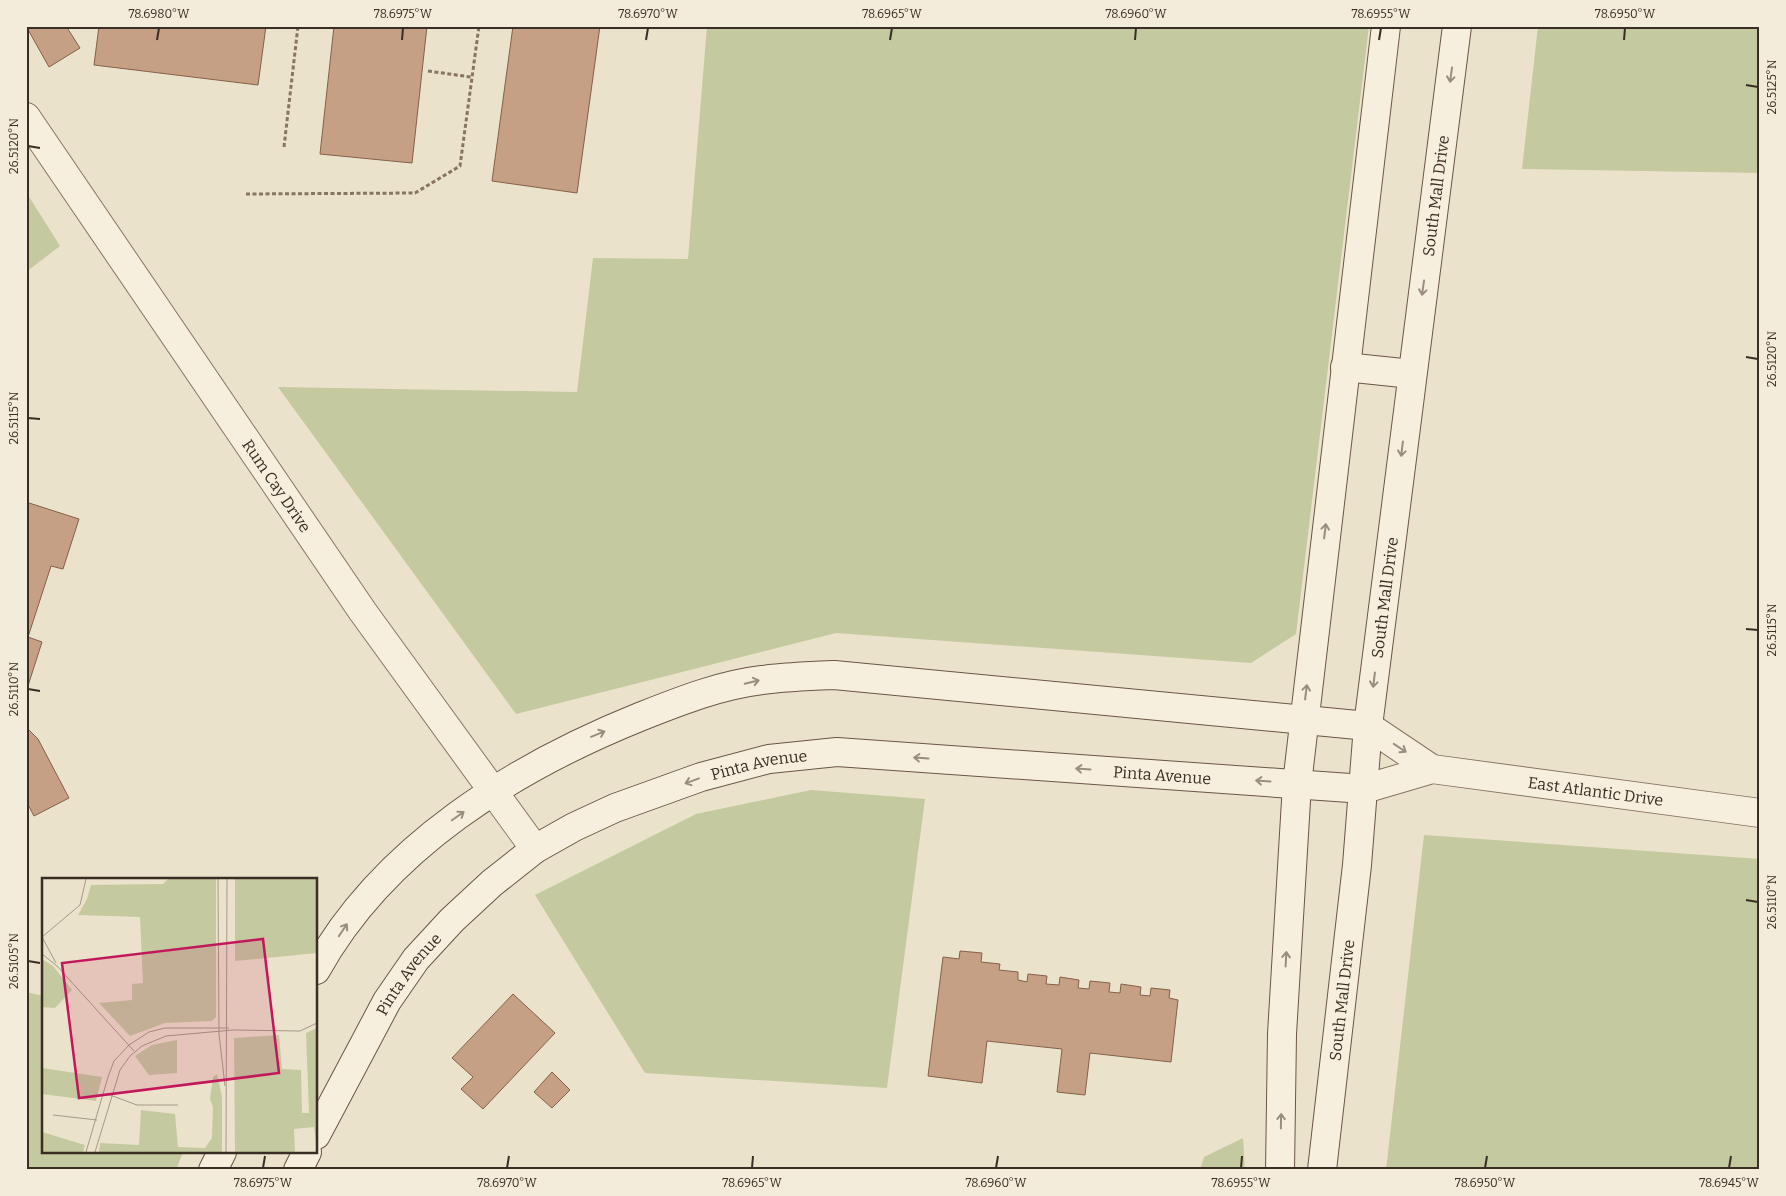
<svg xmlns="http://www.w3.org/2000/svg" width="1786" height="1196" font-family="Bitter,serif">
	<rect width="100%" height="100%" fill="#ebe2cb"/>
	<!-- green -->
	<g fill="#c4c9a0">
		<path d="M707,26H1369L1296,634L1251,663L836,633L516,714L278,387L577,392L593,258L688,259Z"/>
		<path d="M1538,26H1760V173L1522,169Z"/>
		<path d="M26,192L60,246L26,272Z"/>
		<path d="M811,790L925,799L887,1088L645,1073L535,895L696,814Z"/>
		<path d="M1424,835L1760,859V1170H1386Z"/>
		<path d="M26,992L44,996V1152H183L176,1170H26Z"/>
		<path d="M1243,1138L1245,1170H1200L1204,1157Z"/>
	</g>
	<!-- building -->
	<g fill="#c6a085" stroke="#846049">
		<path d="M26,26H66L80,48L49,67Z"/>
		<path d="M99,26H266L258,85L94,65Z"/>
		<path d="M334,26H427L412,163L320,154Z"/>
		<path d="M513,26H600L577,193L492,181Z"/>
		<path d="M26,502L79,519L63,569L51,566L28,637L42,642L26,692Z"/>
		<path d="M26,727L38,739L69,798L34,816L26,801V745L28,744L26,742Z"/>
		<path d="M960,951L982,953L981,962L1000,964L999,970L1018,972V980L1027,982L1028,974L1047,976L1046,984L1059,985L1060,977L1079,980L1078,988L1089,989L1090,981L1110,983L1109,992L1120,993L1121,984L1141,987L1140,995L1150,996L1151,988L1170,990L1169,998L1178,1000L1171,1062L1090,1053L1085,1095L1057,1092L1062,1049L987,1041L982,1083L928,1076L943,957L959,959Z"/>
		<path d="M513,994L555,1033L483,1109L461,1089L473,1077L452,1058Z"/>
		<path d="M552,1072L570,1090L552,1108L534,1092Z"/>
	</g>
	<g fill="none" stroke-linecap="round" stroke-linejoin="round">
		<defs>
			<g id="street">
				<path id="s1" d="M26,117L363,612L535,849"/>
				<path d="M1368,726L1432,769"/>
				<path id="s2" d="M1364,789L1432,769L1760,813"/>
			</g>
			<g id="secondary">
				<path d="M1345,367L1412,374"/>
				<path d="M316,970C384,847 515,767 642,716C680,701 720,685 762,680C785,677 810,676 834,675L1368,726"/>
				<path id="s3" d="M316,1135L387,1001L416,959L452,920L492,883L535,849L574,827L615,808L701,777L769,759L837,752L1364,789"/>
				<path d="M213,1170L222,1152"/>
				<path d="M298,1170L307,1152"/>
				<path d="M1280,1170L1282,1034L1297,784L1386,26"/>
				<path id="s4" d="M1322,1170L1357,865L1368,726L1457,26"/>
			</g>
		</defs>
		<!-- street casing -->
		<use href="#street" stroke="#877561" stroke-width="30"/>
		<!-- secondary casing -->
		<use href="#secondary" stroke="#695644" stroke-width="30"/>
		<!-- path -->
		<g stroke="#877561" stroke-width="3" stroke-dasharray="4 2.5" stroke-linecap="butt">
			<path d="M428,71L471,77"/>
			<path d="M284,147L298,26"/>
			<path d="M246,194L415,193L460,166L479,26"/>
		</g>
		<!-- street -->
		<use href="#street" stroke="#f7efde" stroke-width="28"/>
		<!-- secondary -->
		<use href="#secondary" stroke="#f7efde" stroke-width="28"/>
	</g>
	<!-- one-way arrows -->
	<defs><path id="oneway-shaft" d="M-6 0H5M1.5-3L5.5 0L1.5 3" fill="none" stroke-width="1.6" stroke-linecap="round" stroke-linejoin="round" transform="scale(1.25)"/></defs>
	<g stroke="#988e80">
		<use href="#oneway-shaft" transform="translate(1451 75) rotate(98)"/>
		<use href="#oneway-shaft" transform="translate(1423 288) rotate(98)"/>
		<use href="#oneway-shaft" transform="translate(1402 449) rotate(97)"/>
		<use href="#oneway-shaft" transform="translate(1325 531) rotate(-83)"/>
		<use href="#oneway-shaft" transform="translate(1374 680) rotate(97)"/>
		<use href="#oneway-shaft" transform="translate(752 682) rotate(-14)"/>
		<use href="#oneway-shaft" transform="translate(1306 692) rotate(-83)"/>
		<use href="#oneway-shaft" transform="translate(598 734) rotate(-22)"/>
		<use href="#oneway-shaft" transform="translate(1400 748) rotate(34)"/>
		<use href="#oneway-shaft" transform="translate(921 758) rotate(-176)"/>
		<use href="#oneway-shaft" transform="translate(1083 769) rotate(-176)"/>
		<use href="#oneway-shaft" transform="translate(692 781) rotate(160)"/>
		<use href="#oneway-shaft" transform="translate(1263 781) rotate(-176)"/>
		<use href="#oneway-shaft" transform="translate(458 816) rotate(-35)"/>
		<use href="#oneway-shaft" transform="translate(343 930) rotate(-56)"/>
		<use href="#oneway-shaft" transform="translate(1286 959) rotate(-87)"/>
		<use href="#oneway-shaft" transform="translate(1281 1121) rotate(-89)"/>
	</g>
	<!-- ticks -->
	<path fill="none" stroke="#392e23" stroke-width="2" d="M157,40L159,28M402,40L403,28M646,40L648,28M890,40L892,28M1135,40L1136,28M1379,40L1381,28M1624,40L1625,28M1746,85L1758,87M28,146L40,148M1746,357L1758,359M28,418L40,419M1746,629L1758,630M28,689L40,691M1746,900L1758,902M28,961L40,963M263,1168L265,1156M507,1168L509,1156M752,1168L753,1156M996,1168L998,1156M1241,1168L1242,1156M1485,1168L1487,1156M1729,1168L1731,1156"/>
	<g text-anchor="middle" stroke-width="4" stroke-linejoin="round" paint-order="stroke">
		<!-- street labels -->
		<g font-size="16" fill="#392e23" stroke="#f3ecda">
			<text dy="6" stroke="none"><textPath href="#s4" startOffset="981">South Mall Drive</textPath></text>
			<text dy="6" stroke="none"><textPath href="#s1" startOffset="446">Rum Cay Drive</textPath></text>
			<text dy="6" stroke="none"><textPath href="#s4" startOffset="576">South Mall Drive</textPath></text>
			<text dy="6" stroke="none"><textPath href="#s3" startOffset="606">Pinta Avenue</textPath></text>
			<text dy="6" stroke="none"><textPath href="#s3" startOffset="1011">Pinta Avenue</textPath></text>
			<text dy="6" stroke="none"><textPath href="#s2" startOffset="236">East Atlantic Drive</textPath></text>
			<text dy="6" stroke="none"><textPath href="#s3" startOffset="186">Pinta Avenue</textPath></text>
			<text dy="6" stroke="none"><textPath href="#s4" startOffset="171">South Mall Drive</textPath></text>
		</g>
	</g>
	<!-- overview -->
	<g transform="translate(42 878)">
		<rect width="275" height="275" fill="#ebe2cb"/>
		<path d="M126,1H174V139L170,143L123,145L88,158L57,125L90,122V106L101,105L98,39L36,37L45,21L49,7L121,6ZM193,1H275V75L193,83ZM0,81L11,88L30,112L13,130L0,129ZM275,150V271L272,249L252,251L253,274H193L192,160L237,157L240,191L259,192L260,235H267L264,155ZM135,162V195L107,197L93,178L110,167ZM0,190L60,199L54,223L0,216ZM175,196L180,219V274H57L58,265L97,267L99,232L133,236L136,269L163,270L170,260L171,229L168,221L171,199ZM0,254L43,267L41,274H0Z" fill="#c4c9a0"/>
		<path fill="none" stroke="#a49a88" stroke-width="1" d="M176,1L177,156L183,208M0,59L38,27L44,1M0,59L14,85M0,76L15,88L92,173M68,217L95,227H136M11,237L55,242M44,274L66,199L72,183L87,167L107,154L123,150H187M53,274L78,192L88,178L100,168L124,158L191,152L258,153L275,145M184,274L185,1"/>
		<path fill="#c2185b" fill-opacity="0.15" stroke="#c2185b" stroke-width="2.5" d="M221,61L237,195L37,220L20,85Z"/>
		<rect width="275" height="275" fill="none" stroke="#392e23" stroke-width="2.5"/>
	</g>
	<!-- border -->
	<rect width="1786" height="1196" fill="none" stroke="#f3ecda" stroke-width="55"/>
	<rect x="28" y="28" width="1730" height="1140" fill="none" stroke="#392e23" stroke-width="2"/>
	<g font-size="12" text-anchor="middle" fill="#392e23">
		<text x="159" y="18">78.6980°W</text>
		<text x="403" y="18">78.6975°W</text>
		<text x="648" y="18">78.6970°W</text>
		<text x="892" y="18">78.6965°W</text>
		<text x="1136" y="18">78.6960°W</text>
		<text x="1381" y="18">78.6955°W</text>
		<text x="1625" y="18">78.6950°W</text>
		<text transform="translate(1772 87) rotate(-90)" y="4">26.5125°N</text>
		<text transform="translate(14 146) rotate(-90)" y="4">26.5120°N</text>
		<text transform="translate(1772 359) rotate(-90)" y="4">26.5120°N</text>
		<text transform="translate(14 418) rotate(-90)" y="4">26.5115°N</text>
		<text transform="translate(1772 630) rotate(-90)" y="4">26.5115°N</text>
		<text transform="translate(14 689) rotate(-90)" y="4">26.5110°N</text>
		<text transform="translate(1772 902) rotate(-90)" y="4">26.5110°N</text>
		<text transform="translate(14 961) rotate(-90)" y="4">26.5105°N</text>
		<text x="263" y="1187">78.6975°W</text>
		<text x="507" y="1187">78.6970°W</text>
		<text x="752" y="1187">78.6965°W</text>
		<text x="996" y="1187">78.6960°W</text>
		<text x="1241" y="1187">78.6955°W</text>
		<text x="1485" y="1187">78.6950°W</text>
		<text x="1729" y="1187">78.6945°W</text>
	</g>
</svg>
